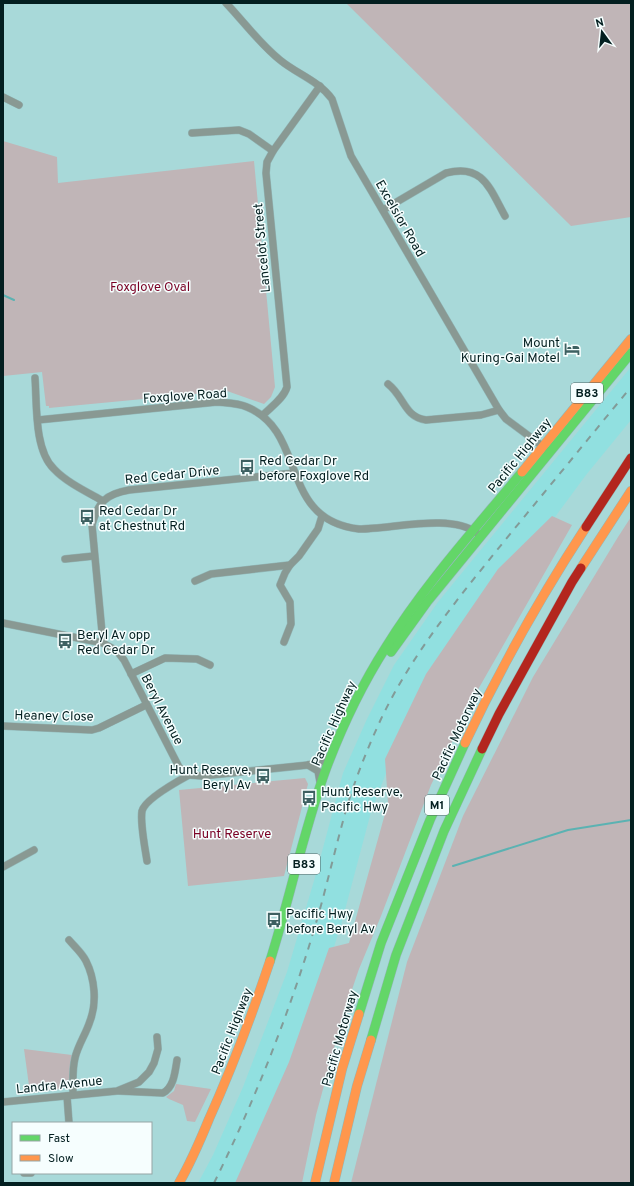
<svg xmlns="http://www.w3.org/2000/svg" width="634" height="1186" font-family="Overpass,sans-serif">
	<rect width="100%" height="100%" fill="#a8d9d9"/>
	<!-- built -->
	<path fill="#91e0e0" d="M631,367V420L586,475L434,681L388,768L371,812L341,925L309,1025L243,1183H198L213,1155L243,1087L287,972L316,874L343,773L367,719L394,665L438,602Z"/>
	<!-- green -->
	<g fill="#c0b5b7">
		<path d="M346,3H631V217L571,226Z"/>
		<path d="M3,141L57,157L58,183L254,161L275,387L271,397L264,404L227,391L49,408V406H46L42,372L3,376Z"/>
		<path d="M552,516L572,525L476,693L431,785L381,916L359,969L342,1019L316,1115L302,1183H235L289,1062L329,948L349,943L388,803L385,759L426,674L498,569Z"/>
		<path d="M631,517V1183H351L407,962L463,816L533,677L618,537Z"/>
		<path d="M305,778L308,784L284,876L188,886L179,790Z"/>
		<path d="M24,1049L72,1055L68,1085L60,1089L30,1093Z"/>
		<path d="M176,1084L211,1089L195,1122L187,1121L183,1105L169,1099L166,1097L174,1091Z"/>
	</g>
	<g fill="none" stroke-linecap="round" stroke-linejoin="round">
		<!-- stream -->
		<g stroke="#5bb2b2" stroke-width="2">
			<path d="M3,295L14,300"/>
			<path d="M453,866L568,830L631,820"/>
		</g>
		<defs>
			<g id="street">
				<path d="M226,3C244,22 260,44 280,60C297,74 319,81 332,99L351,156L499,410L506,419L545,448"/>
				<path d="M3,97L19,105"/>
				<path d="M192,133L239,130L249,134L273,151"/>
				<path d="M383,210L446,173C483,163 490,189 505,216"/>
				<path d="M35,378C37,404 34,450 54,469C66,482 87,492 103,501"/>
				<path d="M388,384C404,396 404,417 426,420L481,415L499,410"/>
				<path d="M263,415C271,407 284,398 287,387L266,173L267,162L273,151L320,86"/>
				<path d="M38,420L217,402C227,403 238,403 247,407C308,432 278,520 359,529C393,529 450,513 477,533"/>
				<path d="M65,559L94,556"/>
				<path d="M195,581L211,574L290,565L299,556L318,529L322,516"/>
				<path d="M3,623L103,643L117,651L124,660L179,767L189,775L202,776L308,765C317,763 324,763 330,756"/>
				<path d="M284,642L291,624L290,602L280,585L285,573L290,565"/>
				<path d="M103,643L92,525C98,502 106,494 129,490L294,473"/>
				<path d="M131,674L165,658L197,659L210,665"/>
				<path d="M3,726L92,730L99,728L146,705"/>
				<path d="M308,765L318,771L320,782"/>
				<path d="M147,861C145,848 140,823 142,811C145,799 178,781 189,775"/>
				<path d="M3,867L34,850"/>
				<path d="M69,940C75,947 82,953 86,961C95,979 97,1003 90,1021C86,1034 78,1045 75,1058C72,1070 73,1083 73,1095"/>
				<path d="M119,1091L163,1093C174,1087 175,1072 177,1060"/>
				<path d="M67,1096L69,1123"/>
				<path d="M3,1102L117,1091L139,1082L149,1072L154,1063L158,1049L157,1037"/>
				<path d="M24,1173H31"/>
			</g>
			<g id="fast">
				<path d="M391,652L427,602L631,353"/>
				<path d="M270,961C290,898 303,832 326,769C341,729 363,683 386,647C424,585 475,529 522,472"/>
				<path d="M359,1014L381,943L430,820L465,743"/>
				<path d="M371,1040L396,955L444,831L482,749"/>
			</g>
			<g id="slow">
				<path d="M522,472L631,339"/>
				<path d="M581,568L631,491"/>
				<path d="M465,743C500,669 541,596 586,527"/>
				<path d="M179,1183C191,1162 200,1141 209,1119C232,1068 252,1015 270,961"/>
				<path d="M315,1183L342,1069L359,1014"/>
				<path d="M334,1183L357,1086L371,1040"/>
			</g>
			<g id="jam">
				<path d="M586,527L631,458"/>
				<path d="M482,749L499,714L572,582L581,568"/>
			</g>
		</defs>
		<!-- street casing -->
		<use href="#street" stroke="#92b7b7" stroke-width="8"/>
		<!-- fast casing -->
		<use href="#fast" stroke="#92b7b7" stroke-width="10"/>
		<!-- slow casing -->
		<use href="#slow" stroke="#92b7b7" stroke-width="10"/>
		<!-- jam casing -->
		<use href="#jam" stroke="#92b7b7" stroke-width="10"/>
		<!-- street -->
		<use href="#street" stroke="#899993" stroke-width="7"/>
		<!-- fast -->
		<use href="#fast" stroke="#63d668" stroke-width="9"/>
		<!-- slow -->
		<use href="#slow" stroke="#ff974d" stroke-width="9"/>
		<!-- jam -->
		<use href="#jam" stroke="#b3261e" stroke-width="9"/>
		<!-- rail -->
		<path stroke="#829b98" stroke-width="2" stroke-dasharray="7 7" stroke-linecap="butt" d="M214,1183C255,1100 290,1012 316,923C328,882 337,840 349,800C358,772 369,745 381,719C413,652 460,596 506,539C548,488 589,438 631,387"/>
	</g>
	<!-- icons -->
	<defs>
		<symbol id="hotel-bare" viewBox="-9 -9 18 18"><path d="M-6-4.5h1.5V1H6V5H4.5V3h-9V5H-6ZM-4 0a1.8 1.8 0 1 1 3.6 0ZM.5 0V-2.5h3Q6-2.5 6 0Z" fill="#3d6061" stroke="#f6fefe" stroke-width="2.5" paint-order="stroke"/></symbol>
		<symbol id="bus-bare" viewBox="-9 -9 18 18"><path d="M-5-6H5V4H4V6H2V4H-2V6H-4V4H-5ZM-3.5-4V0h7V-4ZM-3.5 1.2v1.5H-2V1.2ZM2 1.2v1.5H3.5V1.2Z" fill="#3d6061" stroke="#f6fefe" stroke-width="2.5" paint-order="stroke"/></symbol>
	</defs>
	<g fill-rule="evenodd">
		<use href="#hotel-bare" x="561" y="338" width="22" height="22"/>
		<use href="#bus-bare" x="236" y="456" width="22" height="22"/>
		<use href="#bus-bare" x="76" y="506" width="22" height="22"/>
		<use href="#bus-bare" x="54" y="630" width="22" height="22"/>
		<use href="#bus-bare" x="252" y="765" width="22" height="22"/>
		<use href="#bus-bare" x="298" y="787" width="22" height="22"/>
		<use href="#bus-bare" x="263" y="909" width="22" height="22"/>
	</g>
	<g text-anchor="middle" stroke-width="3" stroke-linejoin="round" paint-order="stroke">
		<!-- shield labels -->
		<g fill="#f6fefe" stroke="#4c6263" stroke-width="1">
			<rect x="571" y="383" width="32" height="20" rx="3"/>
			<rect x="425" y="795" width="24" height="20" rx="3"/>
			<rect x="288" y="854" width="32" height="20" rx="3"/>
		</g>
		<g font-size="12" font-weight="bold" fill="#031f20">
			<text x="587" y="397">B83</text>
			<text x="437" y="809">M1</text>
			<text x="304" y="868">B83</text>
		</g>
		<!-- street labels -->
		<g font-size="13" fill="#031f20" stroke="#f6fefe">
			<text transform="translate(401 218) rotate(60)" y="5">Excelsior Road</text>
			<text transform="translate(261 248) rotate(-95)" y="5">Lancelot Street</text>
			<text transform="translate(185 395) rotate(-4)" y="5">Foxglove Road</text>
			<text transform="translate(519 455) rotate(-51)" y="5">Pacific Highway</text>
			<text transform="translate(172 474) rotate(-6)" y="5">Red Cedar Drive</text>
			<text transform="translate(163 709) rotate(63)" y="5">Beryl Avenue</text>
			<text transform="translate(54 715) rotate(1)" y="5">Heaney Close</text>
			<text transform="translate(333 723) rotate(-66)" y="5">Pacific Highway</text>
			<text transform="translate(456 734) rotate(-65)" y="5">Pacific Motorway</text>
			<text transform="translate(231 1031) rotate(-69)" y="5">Pacific Highway</text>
			<text transform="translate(339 1038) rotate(-74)" y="5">Pacific Motorway</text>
			<text transform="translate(59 1084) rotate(-6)" y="5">Landra Avenue</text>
		</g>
		<!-- park labels -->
		<g font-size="13" fill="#7a0124" stroke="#f6fefe">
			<text x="150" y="291">Foxglove Oval</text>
			<text x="232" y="838">Hunt Reserve</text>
		</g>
		<!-- poi labels -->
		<g font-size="13" fill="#031f20" stroke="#f6fefe" text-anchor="start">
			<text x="560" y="347" text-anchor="end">Mount<tspan x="560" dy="15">Kuring-Gai Motel</tspan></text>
			<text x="259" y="465">Red Cedar Dr<tspan x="259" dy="15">before Foxglove Rd</tspan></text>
			<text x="99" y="515">Red Cedar Dr<tspan x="99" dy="15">at Chestnut Rd</tspan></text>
			<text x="77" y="639">Beryl Av opp<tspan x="77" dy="15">Red Cedar Dr</tspan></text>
			<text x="251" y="774" text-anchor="end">Hunt Reserve,<tspan x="251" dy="15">Beryl Av</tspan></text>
			<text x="321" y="796">Hunt Reserve,<tspan x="321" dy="15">Pacific Hwy</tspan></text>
			<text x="286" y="918">Pacific Hwy<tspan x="286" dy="15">before Beryl Av</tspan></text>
		</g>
	</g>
	<!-- border -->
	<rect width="634" height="1186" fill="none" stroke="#031f20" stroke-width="8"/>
	<!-- legend -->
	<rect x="12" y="1122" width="140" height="52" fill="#f6fefe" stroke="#95a5a5"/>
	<rect x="20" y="1135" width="20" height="6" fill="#63d668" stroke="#95a5a5"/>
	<text x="48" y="1142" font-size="12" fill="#031f20">Fast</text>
	<rect x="20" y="1155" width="20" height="6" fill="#ff974d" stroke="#95a5a5"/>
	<text x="48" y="1162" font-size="12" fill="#031f20">Slow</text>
	<!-- north arrow -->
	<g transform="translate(602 32) rotate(345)" stroke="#f6fefe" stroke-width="3" paint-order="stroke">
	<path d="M0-3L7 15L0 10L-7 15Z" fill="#031f20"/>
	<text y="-6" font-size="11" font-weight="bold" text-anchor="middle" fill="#031f20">N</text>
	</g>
</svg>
